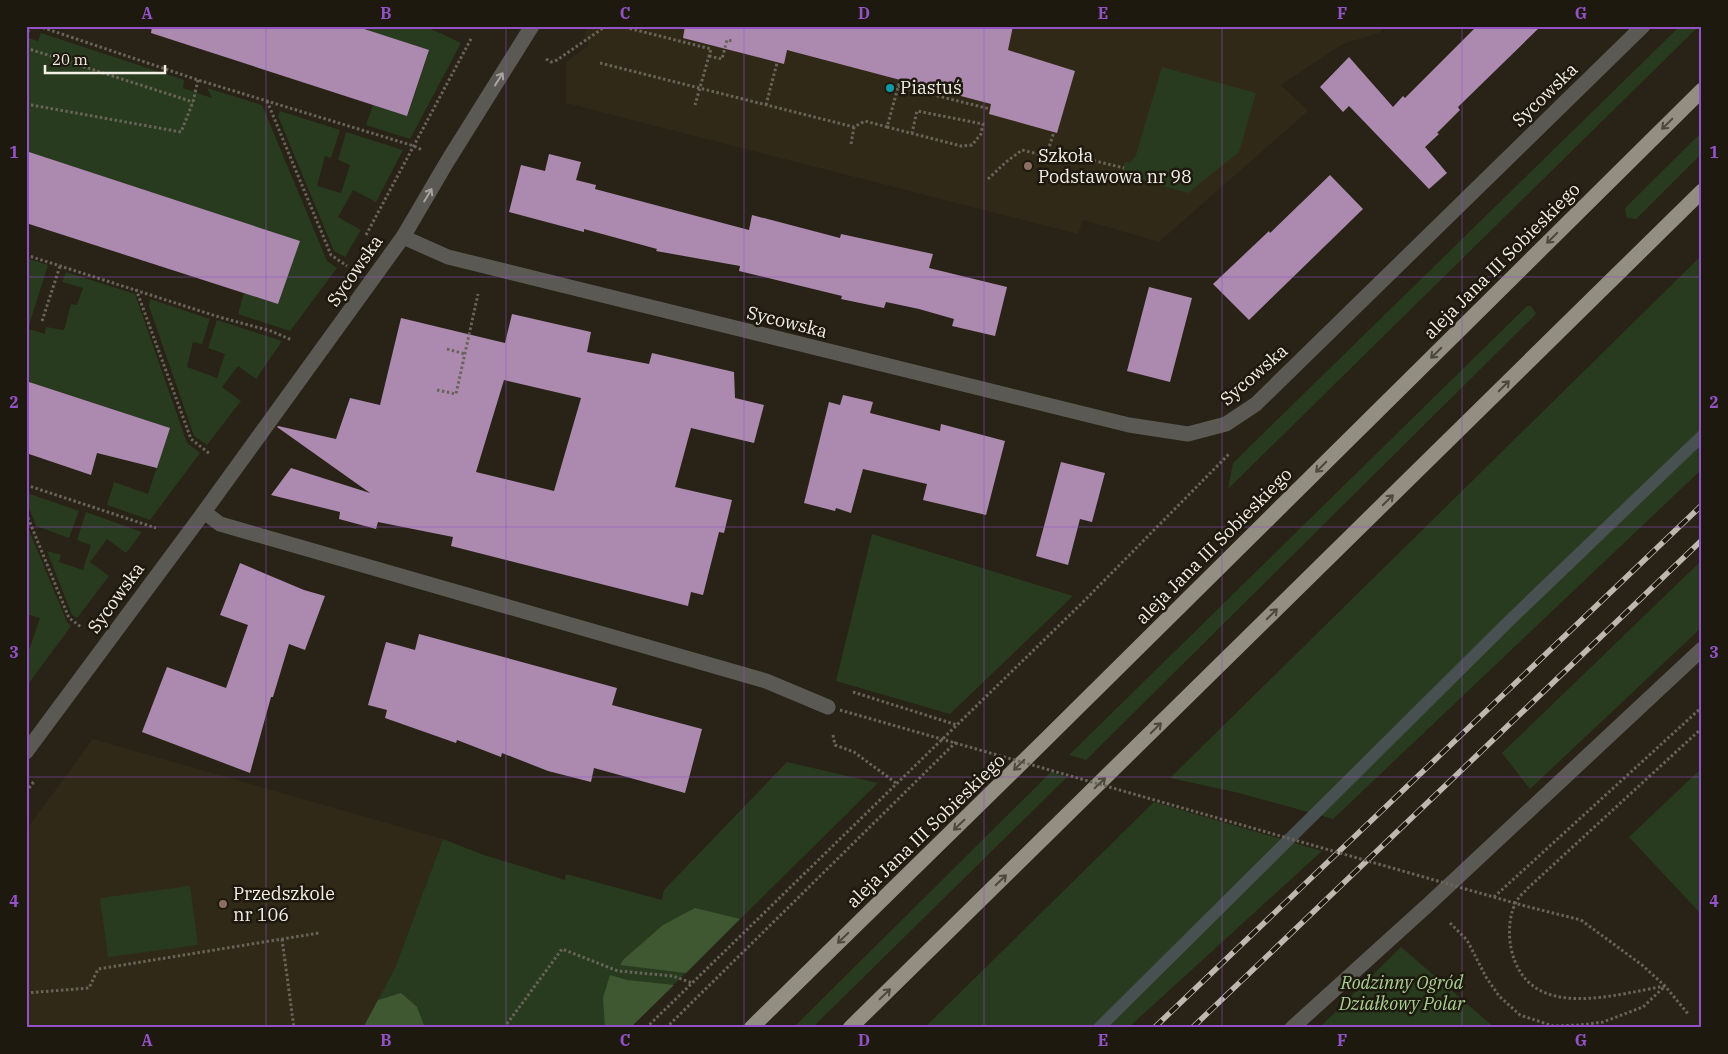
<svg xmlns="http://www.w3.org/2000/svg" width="1728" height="1054" font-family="'IBM Plex Serif',serif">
	<rect width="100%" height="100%" fill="#282217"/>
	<!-- built -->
	<g fill="#312917">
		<path d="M587,26H1387L1379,33L1343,44L1281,85L1308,111L1159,242L1083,220L1078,234L566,103V62L589,45L584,35Z"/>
		<path d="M93,739L443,839L395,968L363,1028H26V830Z"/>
	</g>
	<!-- green -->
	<g fill="#293b1e">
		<path d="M355,26H425L461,43L410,139L366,125L373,105L408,115L429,51Z"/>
		<path d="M1680,26H1699L1228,489L1233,463Z"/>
		<path d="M41,33L184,80L183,88L212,98L207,88L262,105L327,261L337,268L290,331L238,314L244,293L278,304L299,241L26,151V37L38,41Z"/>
		<path d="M1162,67L1256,93L1239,152L1188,193L1122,175L1125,162L1130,163L1136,155Z"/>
		<path d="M280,111L340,130L331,158L325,156L317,186L341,193L350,165L338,160L346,132L403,150L376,202L353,190L338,217L361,230L345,257L334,251L278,116Z"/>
		<path d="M1702,132V153L1636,219L1627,218L1625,209L1627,206Z"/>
		<path d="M1702,255V469L1333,819L1239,793L1170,778Z"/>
		<path d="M26,258L48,265L30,322L29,329L45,334L46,327L64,330L71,304L77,305L83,288L62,282L66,272L135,294L187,443L200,453L150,520L107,505L114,482L148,494L170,428L26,381Z"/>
		<path d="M150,299L210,319L202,344L193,342L187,367L217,378L225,354L208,348L217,320L282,341L256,379L238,366L222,387L241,401L207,445L194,436L149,306Z"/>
		<path d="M1527,306H1531L1536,313L1535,315L1086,760L1069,755Z"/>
		<path d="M27,493L79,511L69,538L36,526L26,500Z"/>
		<path d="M86,512L142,532L126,553L107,539L90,562L109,576L77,618L72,615L47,551L61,555L59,562L83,570L91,545L77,540Z"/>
		<path d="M26,523L67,622L71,626L26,687V659L40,618L26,614Z"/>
		<path d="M872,534L1073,596L950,714L836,681Z"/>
		<path d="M1702,560V627L1530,789L1502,753Z"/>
		<path d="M787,762L878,783L630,1028H363L395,968L443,839L481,854L565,880L566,874L662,900L664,890Z"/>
		<path d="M1702,768V915L1629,837Z"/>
		<path d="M1051,772L1067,777L812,1028H793Z"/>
		<path d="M1154,802L1322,851L1128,1028H924Z"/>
		<path d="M190,886L198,945L108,957L100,898Z"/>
		<path d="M1401,947L1495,1028H1319Z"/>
	</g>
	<!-- forest -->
	<g fill="#405832">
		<path d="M695,908L740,919L686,973L620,965L624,959L663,925Z"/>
		<path d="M610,975L627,980L674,985L630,1028H605L603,998Z"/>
		<path d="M401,993L417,1007L425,1028H363L378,1000Z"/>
	</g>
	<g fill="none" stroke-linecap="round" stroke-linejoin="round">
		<!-- stream -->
		<path stroke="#495051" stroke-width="12" d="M1099,1028L1508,622L1702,436"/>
	</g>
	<!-- building -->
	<g fill="#ac8aaf" fill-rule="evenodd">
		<path d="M152,26H355L429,50L407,116L151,33Z"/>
		<path d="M685,26H1013L1008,50L1075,71L1057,133L989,114L991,104L787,50L784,64L683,38Z"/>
		<path d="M1477,26H1541L1458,107L1460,110L1437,133L1439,134L1425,147L1447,173L1429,189L1349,106L1343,112L1320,87L1349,57L1393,107L1403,96L1405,98Z"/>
		<path d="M26,151L300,241L278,304L26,223Z"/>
		<path d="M549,154L581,162L576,180L596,185L595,189L749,230L752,215L840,238L841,234L933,254L929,268L1007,287L995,336L952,326L954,319L919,309L886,302L884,308L841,299L842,296L739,271L740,266L656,251L657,249L584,229V232L509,212L521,165L545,171Z"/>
		<path d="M1330,175L1363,209L1249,320L1213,284L1269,231L1270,233Z"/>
		<path d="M1149,287L1192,298L1170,382L1127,371Z"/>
		<path d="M512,314L591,332L587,352L649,364L652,353L734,372L735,398L764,405L754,443L691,428L675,487L732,500L724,533L719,532L703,595L691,592L688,606L451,546L453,537L378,522L376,529L339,519L340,512L271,495L291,468L370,493L277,427L278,426L336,439L350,398L380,405L401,318L505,343ZM504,380L581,398L554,491L476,472Z"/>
		<path d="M26,381L170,428L157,468L97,453L91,475L26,453Z"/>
		<path d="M843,395L873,402L870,413L940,431L941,424L1005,441L986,515L923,500L927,484L863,469L851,513L836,508L835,511L804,503L829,402L840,405Z"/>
		<path d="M1061,462L1105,473L1092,522L1080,519L1068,565L1036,556Z"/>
		<path d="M240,563L304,590L325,596L305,650L289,644L273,697H271L250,773L142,732L167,667L226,688L248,625L220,615Z"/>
		<path d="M419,634L617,688L612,705L702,729L685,793L594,768L591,782L548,771L502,753L501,757L457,740L456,743L385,718L387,710L368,705L386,642L415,650Z"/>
	</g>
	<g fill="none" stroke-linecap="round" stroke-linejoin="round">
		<!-- path -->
		<g stroke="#69645a" stroke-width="3" stroke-dasharray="2.5 2.5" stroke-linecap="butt">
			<path d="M38,26L198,80L414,146L422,150"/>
			<path d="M620,26L711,49L695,105"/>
			<path d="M26,37L30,26"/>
			<path d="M26,48L193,102"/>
			<path d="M709,56L722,59L727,40L733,41"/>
			<path d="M546,59L551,62L557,60L606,26"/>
			<path d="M600,63L854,127L865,121L887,127L900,80"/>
			<path d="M898,86L990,109"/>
			<path d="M267,101L331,255L347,266"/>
			<path d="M26,104L181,132L193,102L198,80"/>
			<path d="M766,105L777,63"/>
			<path d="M887,127L961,146L972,145L981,134L983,124L917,111L912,133"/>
			<path d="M851,144L854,127"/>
			<path d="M1079,157L1124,168"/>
			<path d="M988,179L1006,162L1022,150L1046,156L1054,132"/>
			<path d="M366,235L472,37"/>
			<path d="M26,255L219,317L271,331L292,340"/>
			<path d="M136,289L191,439L210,454"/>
			<path d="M42,321L60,266"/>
			<path d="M447,349L465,354"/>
			<path d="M437,390L456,394L478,294"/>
			<path d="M26,485L156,528"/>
			<path d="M26,513L69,618L81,627"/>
			<path d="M853,692L957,725"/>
			<path d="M833,735L835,745L854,752L896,783"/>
			<path d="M26,792L35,780"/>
			<path d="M1494,897L1702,707"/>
			<path d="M1581,920L1642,965L1665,986L1689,1015"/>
			<path d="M1450,923L1467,940L1486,977L1499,996L1520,1015L1553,1026L1580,1025L1603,1022L1643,1007L1664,987"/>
			<path d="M282,939L294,1028"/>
			<path d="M1665,986C1612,995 1527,1023 1511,948C1508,933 1509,912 1518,899C1520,895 1525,892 1528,888L1702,728"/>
			<path d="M26,993L89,988L98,969L319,933"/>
			<path d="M504,1028L562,949L618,971L673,976L692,983"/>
			<path d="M646,1028L1082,603L1230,453"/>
			<path d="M666,1028L956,742"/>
		</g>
		<!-- minor -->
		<g stroke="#5b5953" stroke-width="15">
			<path d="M403,237L448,257L1129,425L1188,434L1226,424L1256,404L1643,26"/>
			<path d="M204,512L220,524L766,681L828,707"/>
			<path d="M26,752L204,512L403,237L447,162L532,26"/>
			<path d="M1292,1028L1430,903L1702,649"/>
		</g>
		<!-- major -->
		<g stroke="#938e82" stroke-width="15">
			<path d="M751,1028L1045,740L1702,90"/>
			<path d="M850,1028L1702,191"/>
		</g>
		<defs>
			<g id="rail">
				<path d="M1154,1028L1702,505"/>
				<path d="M1192,1028L1702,540"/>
			</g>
		</defs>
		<!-- rail casing -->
		<use href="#rail" stroke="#bdb8b0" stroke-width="5.5"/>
		<!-- rail -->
		<use href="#rail" stroke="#1e190e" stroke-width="4" stroke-dasharray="11" stroke-linecap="butt"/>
		<!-- path-bridge -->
		<path stroke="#69645a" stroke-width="3" stroke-dasharray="2.5 2.5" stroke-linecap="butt" d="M840,710L1525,906L1581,920"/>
	</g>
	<!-- one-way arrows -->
	<defs><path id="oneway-shaft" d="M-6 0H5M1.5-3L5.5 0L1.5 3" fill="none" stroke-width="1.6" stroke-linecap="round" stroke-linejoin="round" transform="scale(1.25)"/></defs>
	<g stroke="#a7a49d">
		<use href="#oneway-shaft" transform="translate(499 79) rotate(-58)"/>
		<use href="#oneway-shaft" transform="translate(428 195) rotate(-59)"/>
	</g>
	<g stroke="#4d483c">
		<use href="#oneway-shaft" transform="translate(1667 124) rotate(135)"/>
		<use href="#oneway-shaft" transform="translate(1552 238) rotate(135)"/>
		<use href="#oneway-shaft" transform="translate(1436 353) rotate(135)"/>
		<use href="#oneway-shaft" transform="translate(1504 386) rotate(-45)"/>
		<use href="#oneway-shaft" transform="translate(1321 467) rotate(135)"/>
		<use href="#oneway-shaft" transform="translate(1388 500) rotate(-45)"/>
		<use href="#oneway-shaft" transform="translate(1272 614) rotate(-45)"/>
		<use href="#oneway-shaft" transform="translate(1156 728) rotate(-45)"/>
		<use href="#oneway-shaft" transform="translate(1019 765) rotate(135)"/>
		<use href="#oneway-shaft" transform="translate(1100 783) rotate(-44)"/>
		<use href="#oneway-shaft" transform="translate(959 825) rotate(136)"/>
		<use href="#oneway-shaft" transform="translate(1001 880) rotate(-44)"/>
		<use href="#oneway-shaft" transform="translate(843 938) rotate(136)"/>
		<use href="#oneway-shaft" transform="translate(885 994) rotate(-44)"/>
	</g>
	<!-- grid -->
	<path fill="none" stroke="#9353c7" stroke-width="1" stroke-opacity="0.55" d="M266,26V1028M506,26V1028M744,26V1028M984,26V1028M1222,26V1028M1462,26V1028M26,277H1702M26,527H1702M26,777H1702"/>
	<!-- markers -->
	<circle fill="#0f9aa8" stroke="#1e190e" stroke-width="2" cx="890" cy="88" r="5"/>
	<g fill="#8d6e63" stroke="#1e190e" stroke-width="2">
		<circle cx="1028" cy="166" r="5"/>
		<circle cx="223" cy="904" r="5"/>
	</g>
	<g text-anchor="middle" stroke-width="5" stroke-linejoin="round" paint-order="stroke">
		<!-- poi labels -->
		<g font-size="18" fill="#f3efe7" stroke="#1e190e" text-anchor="start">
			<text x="900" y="94">Piastuś</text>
			<text x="1038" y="162">Szkoła<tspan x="1038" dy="21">Podstawowa nr 98</tspan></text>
			<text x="233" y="900">Przedszkole<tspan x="233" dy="21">nr 106</tspan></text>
		</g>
		<!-- street labels -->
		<g font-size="18" fill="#f3efe7" stroke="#1e190e">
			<text transform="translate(1545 95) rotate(-44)" y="6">Sycowska</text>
			<text transform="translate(1502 261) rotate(-45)" y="6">aleja Jana III Sobieskiego</text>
			<text transform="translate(355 271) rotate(-55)" y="6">Sycowska</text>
			<text transform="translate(787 322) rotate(14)" y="6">Sycowska</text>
			<text transform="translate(1254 375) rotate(-41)" y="6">Sycowska</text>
			<text transform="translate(1214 546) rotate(-45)" y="6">aleja Jana III Sobieskiego</text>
			<text transform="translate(116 598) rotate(-54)" y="6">Sycowska</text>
			<text transform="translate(926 831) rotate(-44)" y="6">aleja Jana III Sobieskiego</text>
		</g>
		<!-- park labels -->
		<g font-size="18" font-style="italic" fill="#a9d193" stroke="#1e190e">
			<text x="1402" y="989">Rodzinny Ogród<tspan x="1402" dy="21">Działkowy Polar</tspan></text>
		</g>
	</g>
	<!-- border -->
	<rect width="1728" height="1054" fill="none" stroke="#1e190e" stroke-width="55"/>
	<!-- scale -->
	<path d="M45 65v8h120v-8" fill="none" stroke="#f3efe7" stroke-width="2.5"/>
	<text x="52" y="65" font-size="15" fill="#f3efe7" stroke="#1e190e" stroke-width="4" paint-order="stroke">20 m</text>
	<rect x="28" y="28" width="1672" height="998" fill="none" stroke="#9353c7" stroke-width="2"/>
	<g font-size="16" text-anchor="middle" font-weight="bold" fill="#9353c7">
		<text x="147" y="19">A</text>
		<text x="386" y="19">B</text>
		<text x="625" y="19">C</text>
		<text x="864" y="19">D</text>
		<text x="1103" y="19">E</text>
		<text x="1342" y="19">F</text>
		<text x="1581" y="19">G</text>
		<text x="14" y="158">1</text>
		<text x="1714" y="158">1</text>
		<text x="14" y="408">2</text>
		<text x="1714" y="408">2</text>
		<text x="14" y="658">3</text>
		<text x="1714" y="658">3</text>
		<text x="14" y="907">4</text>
		<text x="1714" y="907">4</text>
		<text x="147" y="1046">A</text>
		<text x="386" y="1046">B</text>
		<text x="625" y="1046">C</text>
		<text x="864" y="1046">D</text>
		<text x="1103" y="1046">E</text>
		<text x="1342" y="1046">F</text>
		<text x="1581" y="1046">G</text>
	</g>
</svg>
